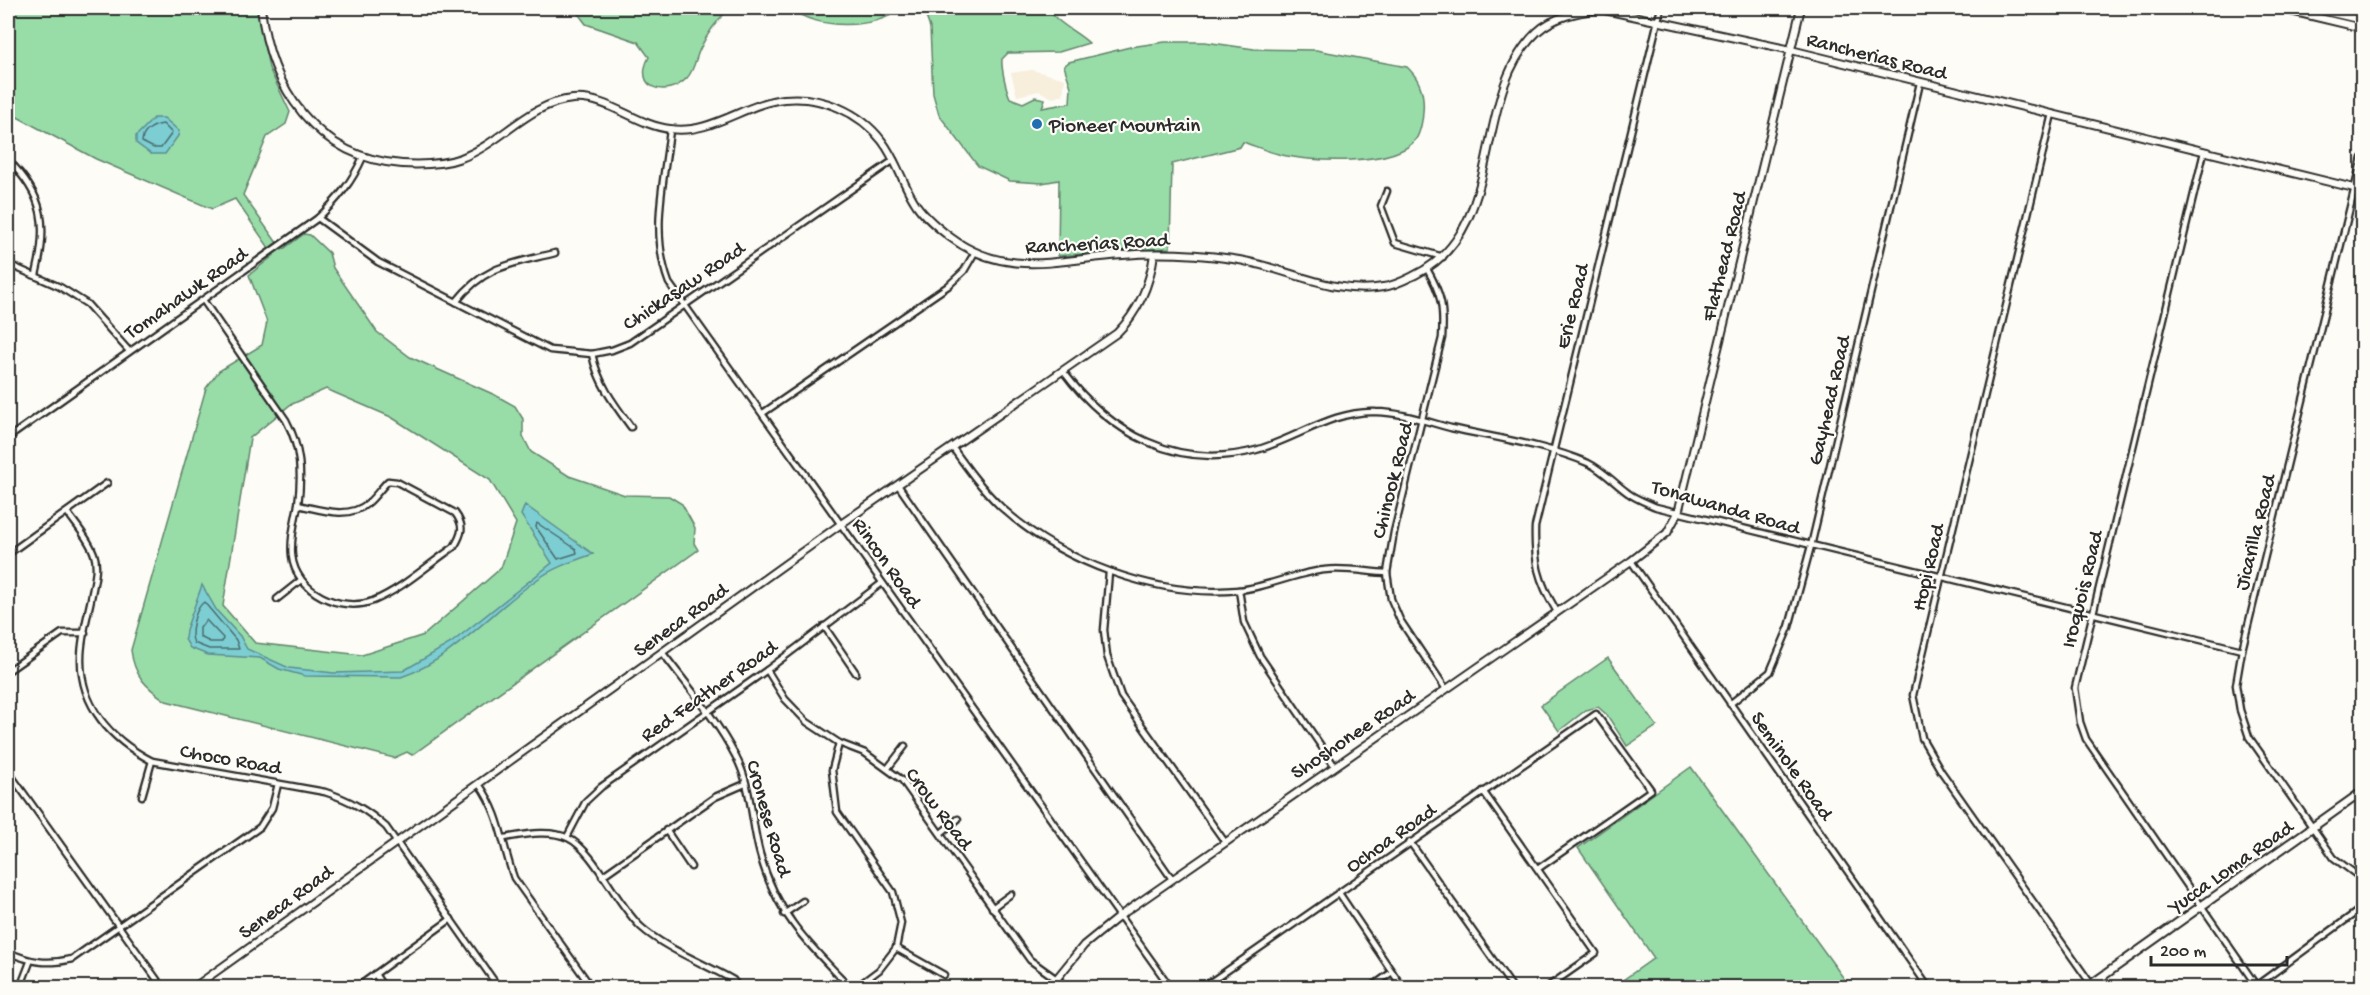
<svg xmlns="http://www.w3.org/2000/svg" width="2370" height="995" font-family="'Gochi Hand',sans-serif">
	<rect width="100%" height="100%" fill="#fdfcf7"/>
	<filter id="ink" filterUnits="userSpaceOnUse"><feTurbulence type="fractalNoise" baseFrequency=".0167" numOctaves="2"/><feDisplacementMap in="SourceGraphic" scale="12" xChannelSelector="R" yChannelSelector="G"/><feConvolveMatrix kernelMatrix="1 2 1 2 8 2 1 2 1" color-interpolation-filters="sRGB"/></filter>
	<g filter="url(#ink)">
		<!-- built -->
		<path fill="#f7eedc" d="M1032,70L1065,79L1063,95L1053,98L1039,91L1017,96L1011,73Z"/>
		<!-- green -->
		<g fill="#98dca8" stroke="#62846a" stroke-width="1.5" fill-rule="evenodd">
			<path d="M8,8H257L269,68L290,112L286,124L267,137L243,195L282,250L304,234L310,235L329,253L333,268L377,332L410,357L495,395L515,406L523,419V436L531,452L569,476L625,495L669,496L682,504L695,528L694,543L698,550L412,755L407,752L394,758L166,701C146,687 134,676 131,650L206,388L219,371L262,345L267,322L249,275L274,255L235,199L212,209L96,159L8,112ZM326,389L391,417L490,480L516,523L501,568L424,635L362,655L255,643L223,606L250,438L290,405Z"/>
			<path d="M574,8H730C717,20 708,32 700,49C696,57 694,71 687,78C667,99 632,89 649,57L638,42L586,24Z"/>
			<path d="M791,8H901C878,30 813,30 791,8Z"/>
			<path d="M923,8H1048C1055,22 1077,32 1089,43L1059,52L1008,53L1002,59C1001,68 1006,89 1010,98L1023,103L1035,97L1045,99L1042,108L1070,103L1071,87L1064,66L1069,62L1130,47L1165,42H1205L1254,49L1316,50L1407,67C1420,79 1425,93 1423,112C1423,119 1420,133 1416,139C1396,167 1307,162 1278,154C1266,151 1255,146 1243,142L1240,147L1172,164L1170,248L1058,256L1059,180L1042,183L1010,181L978,166L939,115L933,94L930,28Z"/>
			<path d="M1608,658L1657,726L1627,746L1607,715L1598,707L1586,710L1559,731L1541,705Z"/>
			<path d="M1691,767L1850,987H1613L1654,958L1578,848Z"/>
		</g>
		<!-- water -->
		<g fill="#7cced2" stroke="#5c8d8f" stroke-width="1.5">
			<path d="M154,118H164L179,131L178,136L165,154H151L136,143V136Z"/>
			<path d="M525,505L593,554C573,561 552,568 535,581C491,612 452,660 401,677L305,676L279,669L260,658L208,655L190,648L185,639L186,630L202,585L217,611L240,636L247,649L289,668L334,673L403,671L451,643L552,563L521,515Z"/>
		</g>
		<g fill="none" stroke-linecap="round" stroke-linejoin="round">
			<!-- shore -->
			<g stroke="#4b6c6e" stroke-width="1.5">
				<path d="M163,124L172,133L161,148H154L142,142C142,131 154,125 163,124Z"/>
				<path d="M537,523L576,549L577,553L558,559L536,527Z"/>
				<path d="M204,602L236,640L239,649H209L194,643C189,633 195,608 204,602Z"/>
				<path d="M206,620L223,638L222,642H210L200,637V628Z"/>
			</g>
			<defs>
				<g id="minor">
					<path d="M1567,8L1570,14"/>
					<path d="M2052,114L1913,695L1922,738L1941,771L2091,984"/>
					<path d="M670,130C664,182 650,233 669,283L1171,988"/>
					<path d="M2204,152L2075,688L2080,722L2086,739L2258,988"/>
					<path d="M2362,158L2242,650L2236,685L2240,710L2249,737L2334,858L2362,879"/>
					<path d="M8,160C45,196 48,226 36,275"/>
					<path d="M1387,191L1381,206L1395,243L1443,257"/>
					<path d="M318,218L378,262L550,350L592,354L612,350L630,343L894,160"/>
					<path d="M8,264L60,287L87,304L129,351"/>
					<path d="M1427,269C1442,295 1444,308 1442,338L1394,532L1387,573L1391,599L1400,620L1446,689"/>
					<path d="M203,300L286,420C301,448 302,474 298,505"/>
					<path d="M456,302C485,265 512,264 555,253"/>
					<path d="M592,354C598,383 614,404 631,427"/>
					<path d="M1063,371C1109,433 1177,471 1256,450C1296,439 1333,410 1376,412C1400,412 1428,422 1451,428C1496,438 1546,445 1588,463C1603,470 1614,483 1628,493C1636,499 1647,503 1656,507L2242,650"/>
					<path d="M763,413L948,286L964,271L975,252"/>
					<path d="M8,438L318,218C338,199 352,182 363,157"/>
					<path d="M952,447C967,468 982,489 1001,507C1061,562 1157,598 1239,590C1268,587 1295,573 1324,570C1344,567 1367,572 1387,573"/>
					<path d="M388,481L397,482L455,513C465,526 462,534 454,547C429,564 402,589 373,601C340,613 296,592 292,556C290,539 295,521 298,505C321,510 349,520 368,503C375,497 381,488 388,481Z"/>
					<path d="M898,485L1172,879"/>
					<path d="M67,512C76,525 89,539 94,554C99,568 93,586 91,599C87,618 81,639 81,658C80,707 112,740 152,761L325,792C350,800 367,810 386,827L499,988"/>
					<path d="M8,554L107,483"/>
					<path d="M1631,561L1929,988"/>
					<path d="M1109,572L1104,630L1107,656L1121,696L1225,842"/>
					<path d="M1239,590L1244,622L1260,656L1334,765"/>
					<path d="M277,599L301,580"/>
					<path d="M1556,610C1538,580 1534,562 1535,527L1661,8"/>
					<path d="M824,626L856,673"/>
					<path d="M662,652C687,685 717,720 736,757C752,787 751,822 760,854C776,914 809,945 851,988"/>
					<path d="M767,670L785,699L807,722L839,743L865,753L902,780L1030,960L1069,988"/>
					<path d="M8,671L62,633H85"/>
					<path d="M1730,704L1770,672L1789,627L1811,546L1920,83"/>
					<path d="M839,743L832,770L837,812L893,892L901,923L896,948L879,970L855,988"/>
					<path d="M888,768L905,746"/>
					<path d="M8,771L163,988"/>
					<path d="M479,784C502,817 501,842 514,878L592,988"/>
					<path d="M1483,791L1596,953L1546,988"/>
					<path d="M142,796L152,761"/>
					<path d="M666,830L691,867"/>
					<path d="M941,833L958,819"/>
					<path d="M567,837L586,801L601,787L767,670L882,583"/>
					<path d="M504,838C523,835 549,829 568,838C594,850 617,905 641,927C664,948 705,964 733,980L739,988"/>
					<path d="M1410,842L1513,988"/>
					<path d="M602,876L715,797L745,784"/>
					<path d="M1339,893L1403,988"/>
					<path d="M992,908L1011,894"/>
					<path d="M784,914L803,901"/>
					<path d="M896,948L944,975"/>
					<path d="M8,952C30,962 47,965 72,959L260,827L272,808L278,784"/>
					<path d="M375,974L384,988"/>
					<path d="M20,988L30,962"/>
					<path d="M356,988L451,919"/>
					<path d="M1202,988L1596,714L1651,790L1539,868"/>
					<path d="M1370,988L1392,972"/>
					<path d="M2253,988L2362,908"/>
				</g>
				<g id="tertiary">
					<path d="M261,8C270,87 316,158 402,164C421,165 442,165 461,158C502,143 528,103 573,99C608,96 635,125 670,129C711,135 745,103 784,99C821,95 860,112 882,141C896,159 902,182 914,201C922,215 937,227 950,237C1006,279 1060,259 1123,255C1159,252 1197,254 1233,259C1284,266 1331,296 1383,287C1394,286 1405,280 1415,275C1509,229 1469,96 1537,32C1554,16 1579,12 1600,9L1791,50L2362,190"/>
					<path d="M2278,8L2362,28"/>
					<path d="M193,988L841,524L1117,333C1139,311 1150,285 1154,254"/>
					<path d="M1049,988L1084,945L1121,915L1631,561L1667,533L1678,513L1801,8"/>
				</g>
				<path id="secondary" d="M2086,988L2362,792"/>
				<g id="primary">
					<path d="M2315,8L2362,19"/>
					<path d="M2355,8L2362,9"/>
				</g>
			</defs>
			<!-- minor casing -->
			<use href="#minor" stroke="#2b2b2b" stroke-width="9"/>
			<!-- tertiary casing -->
			<use href="#tertiary" stroke="#2b2b2b" stroke-width="10"/>
			<!-- secondary casing -->
			<use href="#secondary" stroke="#2b2b2b" stroke-width="11"/>
			<!-- primary casing -->
			<use href="#primary" stroke="#2b2b2b" stroke-width="12"/>
			<!-- minor -->
			<use href="#minor" stroke="#fdfcf7" stroke-width="4.5"/>
			<!-- tertiary -->
			<use href="#tertiary" stroke="#fdfcf7" stroke-width="6"/>
			<!-- secondary -->
			<use href="#secondary" stroke="#fdfcf7" stroke-width="7"/>
			<!-- primary -->
			<use href="#primary" stroke="#fdfcf7" stroke-width="8"/>
		</g>
	</g>
	<!-- markers -->
	<circle fill="#1f6fb2" stroke="#fdfcf7" stroke-width="2" cx="1037" cy="124" r="6"/>
	<g text-anchor="middle" stroke-width="4.5" stroke-linejoin="round" paint-order="stroke">
		<!-- street labels -->
		<g font-size="21" fill="#2b2b2b" stroke="#fdfcf7">
			<text transform="translate(1877 55) rotate(14)" y="7">Rancherias Road</text>
			<text transform="translate(1097 242) rotate(-3)" y="7">Rancherias Road</text>
			<text transform="translate(1723 256) rotate(-76)" y="7">Flathead Road</text>
			<text transform="translate(683 285) rotate(-34)" y="7">Chickasaw Road</text>
			<text transform="translate(185 292) rotate(-35)" y="7">Tomahawk Road</text>
			<text transform="translate(1571 306) rotate(-76)" y="7">Erie Road</text>
			<text transform="translate(1828 400) rotate(-77)" y="7">Gayhead Road</text>
			<text transform="translate(1391 480) rotate(-76)" y="7">Chinook Road</text>
			<text transform="translate(1726 506) rotate(16)" y="7">Tonawanda Road</text>
			<text transform="translate(2254 532) rotate(-76)" y="7">Jicarilla Road</text>
			<text transform="translate(888 562) rotate(55)" y="7">Rincon Road</text>
			<text transform="translate(1927 567) rotate(-77)" y="7">Hopi Road</text>
			<text transform="translate(2081 589) rotate(-76)" y="7">Iroquois Road</text>
			<text transform="translate(680 619) rotate(-36)" y="7">Seneca Road</text>
			<text transform="translate(708 690) rotate(-35)" y="7">Red Feather Road</text>
			<text transform="translate(1352 733) rotate(-34)" y="7">Shoshonee Road</text>
			<text transform="translate(231 758) rotate(10)" y="7">Choco Road</text>
			<text transform="translate(1793 765) rotate(55)" y="7">Seminole Road</text>
			<text transform="translate(940 808) rotate(53)" y="7">Crow Road</text>
			<text transform="translate(770 818) rotate(74)" y="7">Cronese Road</text>
			<text transform="translate(1390 837) rotate(-35)" y="7">Ochoa Road</text>
			<text transform="translate(2230 866) rotate(-35)" y="7">Yucca Loma Road</text>
			<text transform="translate(285 901) rotate(-36)" y="7">Seneca Road</text>
		</g>
		<!-- poi labels -->
		<g font-size="21" fill="#2b2b2b" stroke="#fdfcf7" text-anchor="start">
			<text x="1049" y="131">Pioneer Mountain</text>
		</g>
	</g>
	<!-- margin -->
	<rect width="2370" height="995" fill="none" stroke="#fdfcf7" stroke-width="30"/>
	<rect x="15" y="15" width="2340" height="965" fill="none" stroke="#2b2b2b" stroke-width="2" filter="url(#ink)"/>
	<!-- scale -->
	<path d="M2151 956v9h136v-9" fill="none" stroke="#2b2b2b" stroke-width="3"/>
	<text x="2160" y="956" font-size="18" fill="#2b2b2b" stroke="#fdfcf7" stroke-width="4.5" paint-order="stroke">200 m</text>
</svg>
